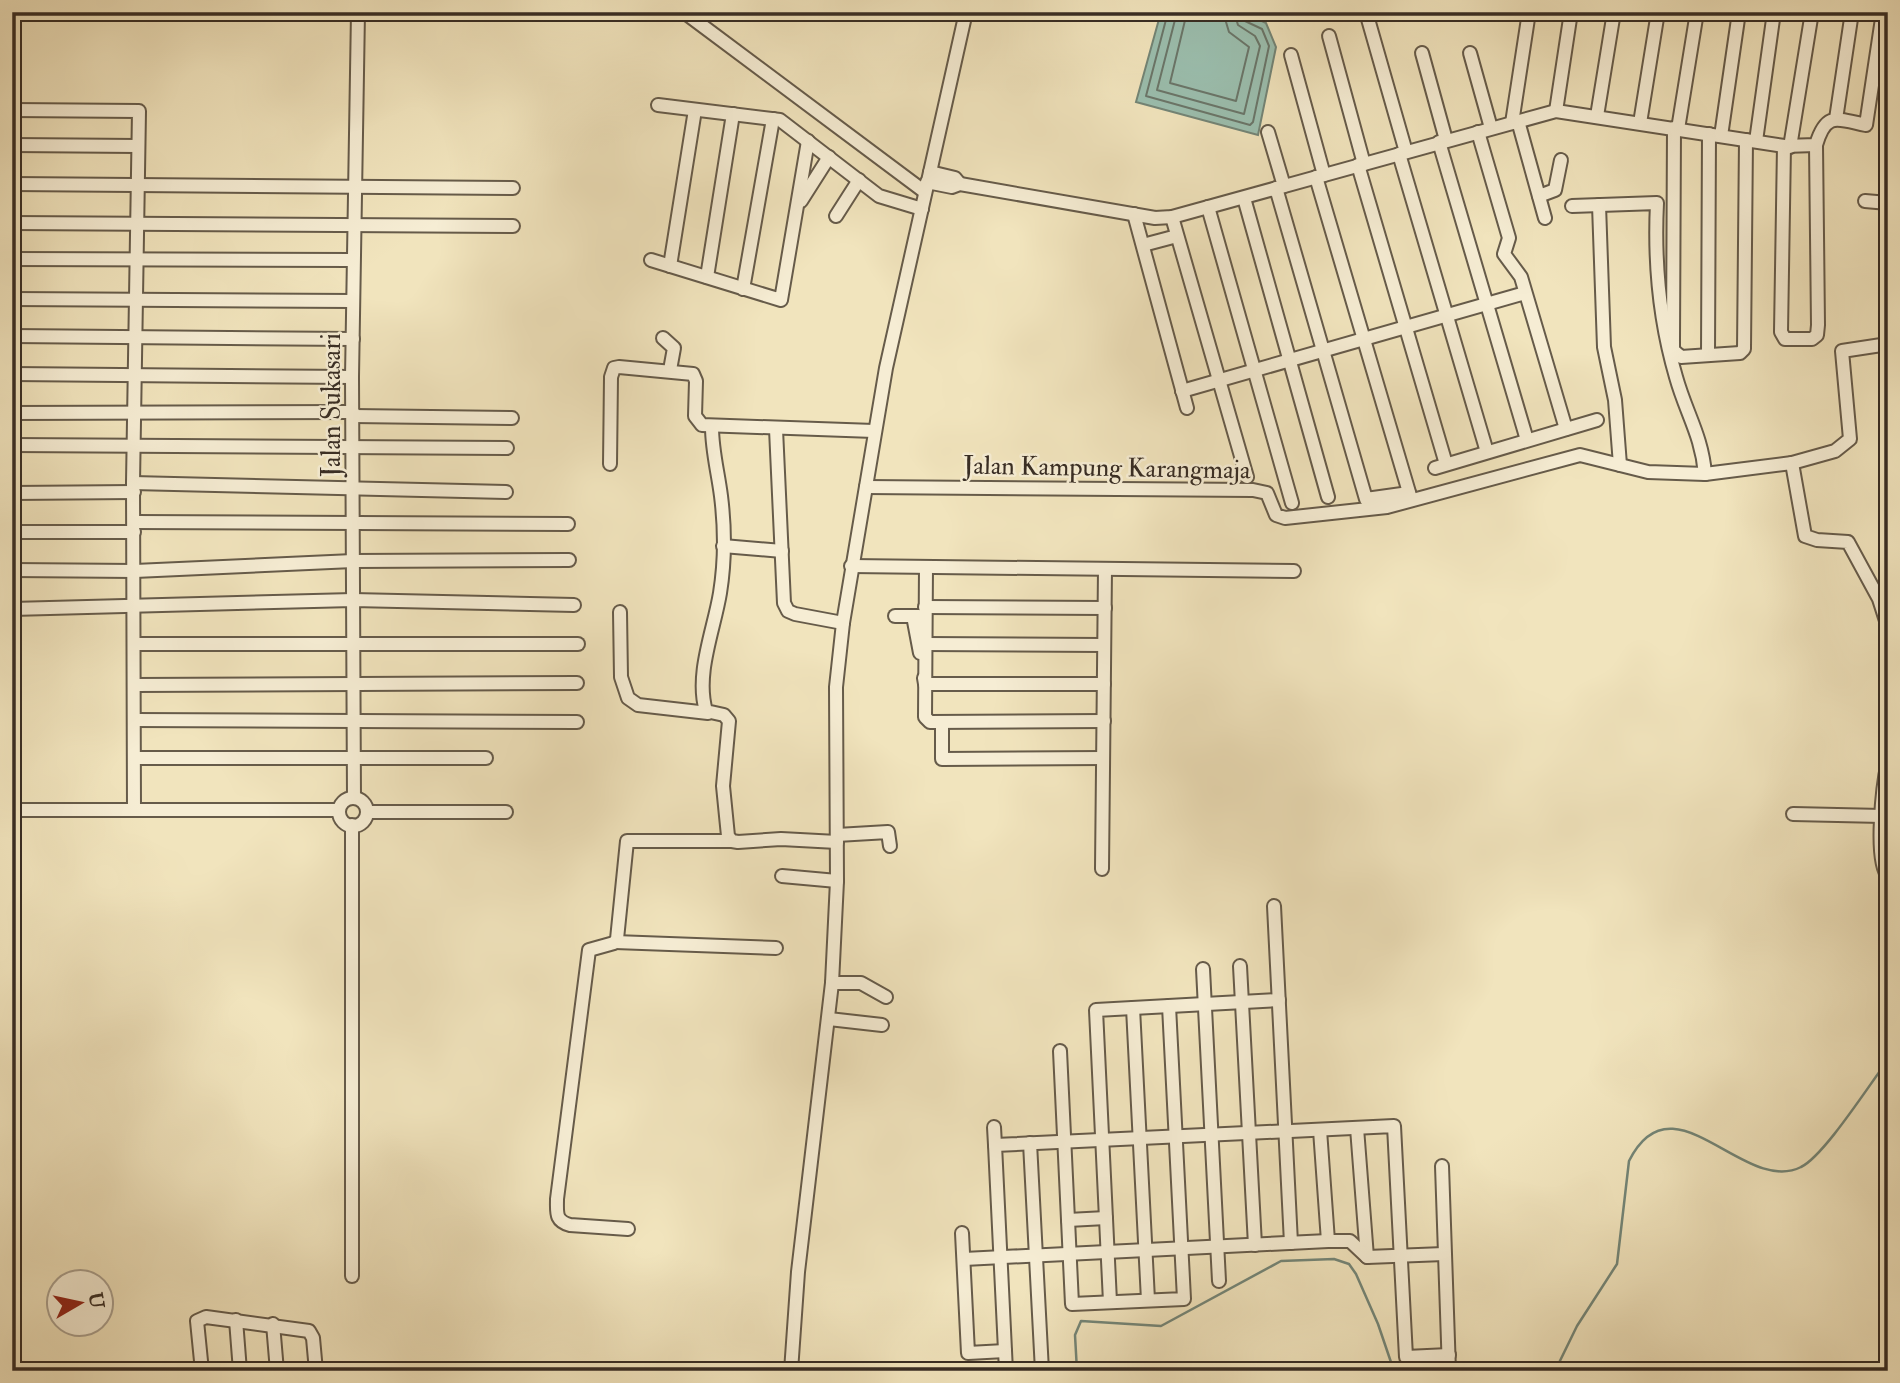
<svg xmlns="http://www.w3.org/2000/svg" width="1900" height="1383" font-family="'IM FELL Double Pica',serif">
	<rect width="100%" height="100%" fill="#f1e4bd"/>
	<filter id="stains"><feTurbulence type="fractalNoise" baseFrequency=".00286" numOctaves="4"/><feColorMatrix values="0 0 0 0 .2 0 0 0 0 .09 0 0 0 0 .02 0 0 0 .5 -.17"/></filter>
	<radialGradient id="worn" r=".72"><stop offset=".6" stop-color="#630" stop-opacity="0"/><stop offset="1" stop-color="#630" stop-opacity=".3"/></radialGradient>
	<!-- water -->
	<path fill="#9bbfaf" stroke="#738577" stroke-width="2" d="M1161,12H1243L1266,23L1276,47L1258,135L1136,102Z"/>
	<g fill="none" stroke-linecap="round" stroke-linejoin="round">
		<!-- shore -->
		<g stroke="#6a766a" stroke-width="2">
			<path d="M1168,12L1146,96L1250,125L1253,122L1269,46L1262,29L1245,21L1242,12"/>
			<path d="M1177,12L1157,90L1244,114L1260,46L1255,36L1238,25L1234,12"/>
			<path d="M1187,12L1170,83L1236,101L1249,47L1229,32L1223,12"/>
		</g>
		<!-- stream -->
		<g stroke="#738577" stroke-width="2.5">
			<path d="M1077,1371L1075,1335L1081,1321L1161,1326L1281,1261L1334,1259L1349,1264L1356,1274L1378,1324L1394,1371"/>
			<path d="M1555,1371L1577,1326L1617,1264L1629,1161C1673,1073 1744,1196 1801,1167C1824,1156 1869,1085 1888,1060"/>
		</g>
		<defs>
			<g id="minor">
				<path d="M684,12L925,192"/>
				<path d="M1368,19L1406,152"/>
				<path d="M1329,36L1364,164"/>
				<path d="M1422,53L1446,140"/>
				<path d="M1470,53L1491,128"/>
				<path d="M1291,55L1324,175"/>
				<path d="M658,105L780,120L879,196L922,209"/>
				<path d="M12,110L139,111L133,483L134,810"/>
				<path d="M1556,111L1571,12"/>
				<path d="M1597,116L1614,12"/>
				<path d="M1836,119L1852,12"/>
				<path d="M1518,121L1545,218"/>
				<path d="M1512,123L1529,12"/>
				<path d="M1640,123L1658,12"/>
				<path d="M1674,128L1673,341V350L1681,357L1740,353L1744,349L1746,140"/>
				<path d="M1678,129L1697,12"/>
				<path d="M1268,132L1284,186"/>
				<path d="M1478,132L1509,238L1504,254L1521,277L1566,429"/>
				<path d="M1721,136L1739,12"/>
				<path d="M1756,141L1774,12"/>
				<path d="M1439,142L1527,440"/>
				<path d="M12,145L138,146"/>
				<path d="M1784,146L1781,332L1785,339H1812L1817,335L1818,325L1816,145"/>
				<path d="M1790,147L1812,12"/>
				<path d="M1399,154L1487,452"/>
				<path d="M1358,165L1446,464"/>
				<path d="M930,172L955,178L960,184"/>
				<path d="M1316,177L1411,499"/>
				<path d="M927,182L952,187L960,184L1155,218L1172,217L1556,111L1784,146L1816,145C1826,111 1837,119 1866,125L1883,12"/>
				<path d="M12,184L513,188"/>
				<path d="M1276,188L1366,499L1409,493"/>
				<path d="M1539,196L1555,190L1561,160"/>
				<path d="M1244,198L1328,497"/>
				<path d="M801,201L829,157"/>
				<path d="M1865,201L1888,203"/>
				<path d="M1599,205L1604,347L1615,400L1620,465"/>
				<path d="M1572,206L1657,203C1654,264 1659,319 1676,377C1686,413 1702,436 1705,474"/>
				<path d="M1208,207L1292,503"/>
				<path d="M1134,214L1187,408"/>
				<path d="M836,216L859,180"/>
				<path d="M1172,217L1247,477"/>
				<path d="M12,223L513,226"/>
				<path d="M1143,245L1177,236"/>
				<path d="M12,259L353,260"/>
				<path d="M651,260L781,300L808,141"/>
				<path d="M670,266L695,110"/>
				<path d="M707,277L733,114"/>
				<path d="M743,289L773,119"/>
				<path d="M12,299L353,301"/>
				<path d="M12,336L353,339"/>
				<path d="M663,338L674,348L670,370"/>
				<path d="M1708,355L1709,134"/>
				<path d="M12,374L352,377"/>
				<path d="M1182,391L1525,293"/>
				<path d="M12,413L353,412"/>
				<path d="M353,416L512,418"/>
				<path d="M712,427C712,451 718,472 721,496C725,528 725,562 720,593C714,630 695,674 706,711L724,715L729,721L723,786L728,836L732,841L738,842L781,839L837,842"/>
				<path d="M776,429L784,603L788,611L795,614L843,623"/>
				<path d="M12,445L507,448"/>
				<path d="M1792,463L1805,536L1817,540L1848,542L1879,599L1888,627"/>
				<path d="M610,464L611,377L614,368L619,367L693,374L696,381L695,416L702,425L874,431"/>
				<path d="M1435,468L1597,420"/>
				<path d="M133,483L506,492"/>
				<path d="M866,487L1253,490L1267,493L1276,515L1285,518L1387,507L1580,455L1648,472L1705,474L1792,463L1835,451L1850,439L1842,351L1888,344"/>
				<path d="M12,493L134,492"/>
				<path d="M134,522L568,524"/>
				<path d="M12,532H134"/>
				<path d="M723,546L782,551"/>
				<path d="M851,566L1294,571"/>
				<path d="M926,567L925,717L930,722L1104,721"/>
				<path d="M12,570L135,571L353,561L569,560"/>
				<path d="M925,607L1105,608"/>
				<path d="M12,609L353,600L574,605"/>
				<path d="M620,612L621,677L628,698L638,705L708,713"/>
				<path d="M895,616H919"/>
				<path d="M913,616L920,653"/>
				<path d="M134,644H578"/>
				<path d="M925,644L1104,645"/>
				<path d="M924,678L925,684H1104"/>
				<path d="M134,685L577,683"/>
				<path d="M134,720L577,722"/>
				<path d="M942,722V759L1103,758"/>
				<path d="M134,758H486"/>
				<path d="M1888,762C1883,783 1874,861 1888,876"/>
				<path d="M354,798L352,377L358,12"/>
				<circle cx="353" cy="812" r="14"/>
				<path d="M12,810H339"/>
				<path d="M367,812H506"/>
				<path d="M1793,814L1882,816"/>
				<path d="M837,835L888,832L890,846"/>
				<path d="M1102,869L1105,569"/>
				<path d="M782,876L837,881"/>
				<path d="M1274,906L1291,1243"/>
				<path d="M615,942L776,948"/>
				<path d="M1240,966L1255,1245"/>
				<path d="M1203,969L1219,1281"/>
				<path d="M832,983H861L886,997"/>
				<path d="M1133,1008L1148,1300"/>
				<path d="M829,1019L882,1025"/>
				<path d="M1060,1051L1072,1304L1184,1299L1169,1006"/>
				<path d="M994,1127L995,1145"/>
				<path d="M1357,1128L1367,1257"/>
				<path d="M1320,1130L1328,1241"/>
				<path d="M1030,1143L1042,1371"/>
				<path d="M1442,1166L1449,1371"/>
				<path d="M1068,1220L1106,1218"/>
				<path d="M628,1229L570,1225C555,1221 557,1213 557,1199L589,950L614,943L617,939L627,841H732"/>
				<path d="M962,1233L968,1353L1005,1351"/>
				<path d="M964,1259L1328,1241H1350L1367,1257L1444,1254"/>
				<path d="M352,1276V825"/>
				<path d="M1110,1302L1096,1010L1279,1000"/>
				<path d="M236,1320L240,1371"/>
				<path d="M273,1324L277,1371"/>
				<path d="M202,1371L197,1321L206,1317L309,1331L313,1338L316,1371"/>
				<path d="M791,1371L798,1272L832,983L837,881L836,687L843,623L886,368L966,12"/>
				<path d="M1006,1371L995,1145L1394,1126L1406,1357L1449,1355"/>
			</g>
		</defs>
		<!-- minor casing -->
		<use href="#minor" stroke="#665b4a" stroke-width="16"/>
		<!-- minor -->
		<use href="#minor" stroke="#f6edd4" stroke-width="12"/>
	</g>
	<g text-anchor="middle" stroke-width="5" stroke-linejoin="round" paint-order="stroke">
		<!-- street labels -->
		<g font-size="26" fill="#382d24" stroke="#f6edd4">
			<text transform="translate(331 405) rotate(-90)" y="9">Jalan Sukasari</text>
			<text transform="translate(1107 467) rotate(1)" y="9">Jalan Kampung Karangmaja</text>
		</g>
	</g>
	<!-- margin -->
	<rect width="1900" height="1383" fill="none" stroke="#f1e4bd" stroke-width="42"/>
	<rect x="14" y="14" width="1872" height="1355" fill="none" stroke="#382d24" stroke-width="3.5"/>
	<rect x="21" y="21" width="1858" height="1341" fill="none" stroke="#382d24" stroke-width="2"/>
	<!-- north arrow -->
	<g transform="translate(80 1303) rotate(81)"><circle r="33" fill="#f6edd4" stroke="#aaa08e" stroke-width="2"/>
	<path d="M0-5L12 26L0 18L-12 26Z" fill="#8f2418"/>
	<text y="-10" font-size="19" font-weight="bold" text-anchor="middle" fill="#382d24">U</text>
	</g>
	<rect width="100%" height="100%" filter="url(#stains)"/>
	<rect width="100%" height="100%" fill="url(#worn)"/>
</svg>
